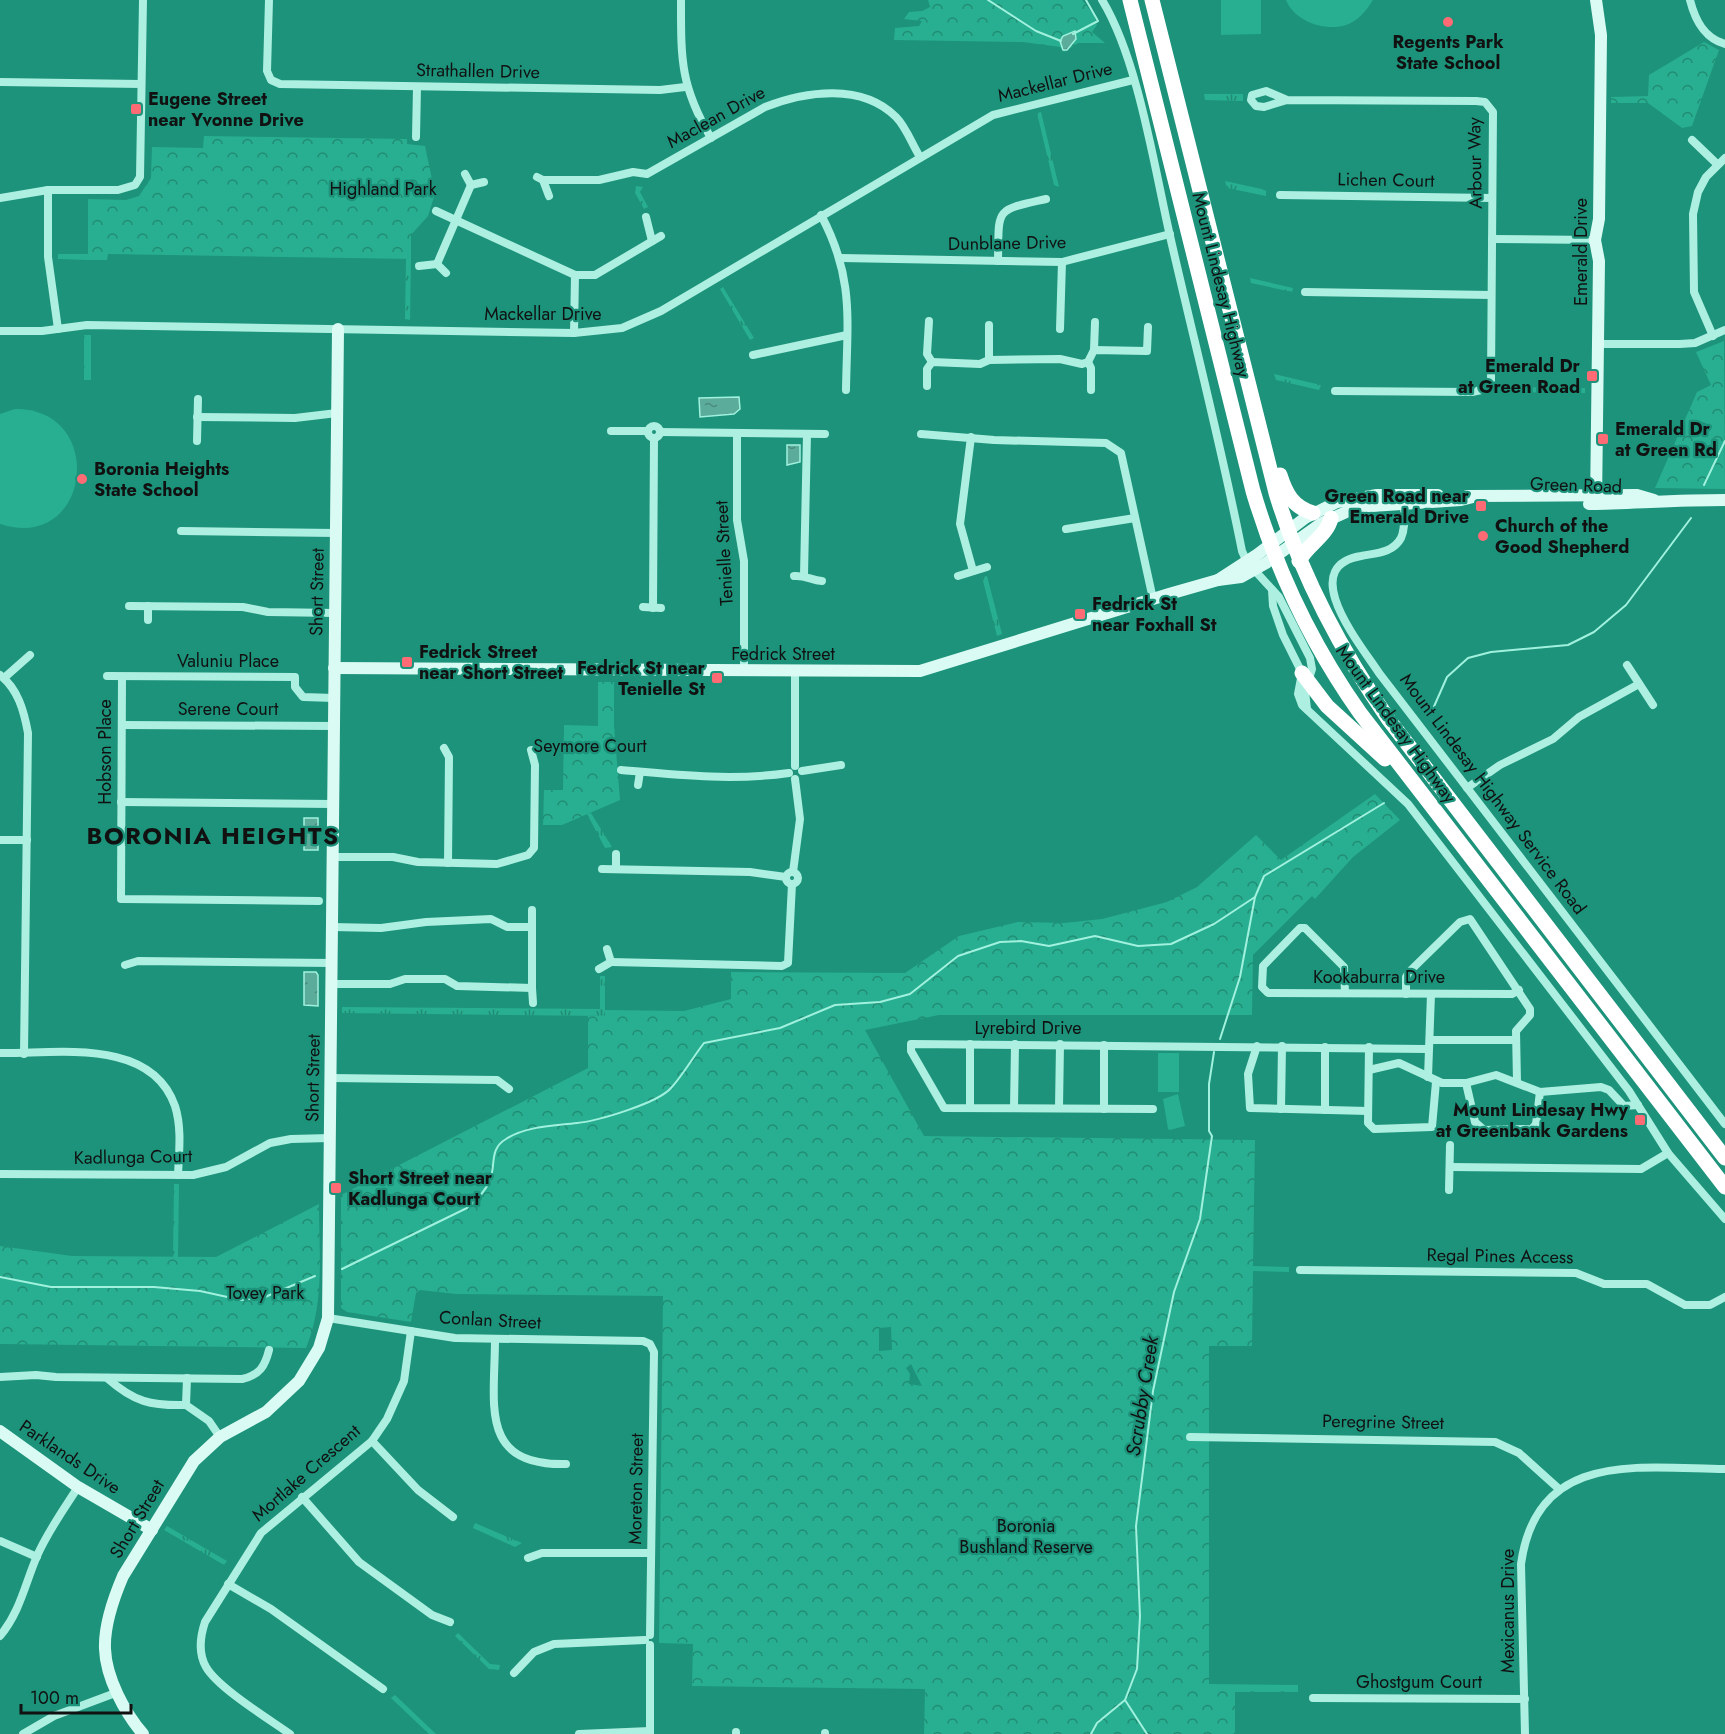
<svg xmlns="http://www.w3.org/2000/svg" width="1725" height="1734" font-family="Jost,sans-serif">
	<defs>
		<pattern id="grass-tufts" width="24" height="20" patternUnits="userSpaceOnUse" patternTransform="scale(1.5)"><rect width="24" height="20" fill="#28ae90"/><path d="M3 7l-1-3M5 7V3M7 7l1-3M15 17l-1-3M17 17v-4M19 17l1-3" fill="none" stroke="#218c74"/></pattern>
		<pattern id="forest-crowns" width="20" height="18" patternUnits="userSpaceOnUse" patternTransform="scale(1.5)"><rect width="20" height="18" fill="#28ae90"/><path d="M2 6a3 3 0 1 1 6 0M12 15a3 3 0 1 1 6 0" fill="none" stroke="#218c74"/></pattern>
		<pattern id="water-ripples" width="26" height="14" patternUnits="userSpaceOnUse" patternTransform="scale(1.5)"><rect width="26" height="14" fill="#5cac9b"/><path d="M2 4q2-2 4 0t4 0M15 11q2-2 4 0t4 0" fill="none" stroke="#4b8b7d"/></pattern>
	</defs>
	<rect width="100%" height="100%" fill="#1c937a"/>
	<!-- grass -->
	<g fill="url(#grass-tufts)">
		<path d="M1204,94H1243V101L1205,100Z"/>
		<path d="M1041,112L1059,187L1054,185L1037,113Z"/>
		<path d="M1225,181L1266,190V196L1227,188Z"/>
		<path d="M636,186L643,187L640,192L648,207L644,209L635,193Z"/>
		<path d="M58,254H88V260L58,259Z"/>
		<path d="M406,259H411L410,320L405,319Z"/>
		<path d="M1250,278L1293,288L1292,292L1251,283Z"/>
		<path d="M723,287L754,338L750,340L720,289Z"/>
		<rect x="84" y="335" width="7" height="45"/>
		<path d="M1274,374L1321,385L1319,390L1276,380Z"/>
		<path d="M1503,387L1585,388V393L1503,392Z"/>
		<path d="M987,576L1002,634L997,636L982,577Z"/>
		<path d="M591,813L612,847L605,848L587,814Z"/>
		<path d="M600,976H605V1016L342,1013V1007L600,1009Z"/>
		<path d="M174,1184H179L178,1257H173Z"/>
		<path d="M475,1523L522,1543L515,1547L473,1528Z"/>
		<path d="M167,1526L227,1561L224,1565L164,1530Z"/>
		<path d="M458,1633L490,1664L500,1665L499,1670L489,1669L455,1636Z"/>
		<path d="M395,1695L436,1734H429L391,1698Z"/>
	</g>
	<!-- forest -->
	<g fill="url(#forest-crowns)" fill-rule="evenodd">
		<path d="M928,0H1082L1094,15L1097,25L1092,32L1105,43H1078L1064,52L1060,47L1023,42L894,40L895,28L919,26L922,21L904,19L909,12L922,11L930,7Z"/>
		<path d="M1704,42L1719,50L1692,126L1682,128L1648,103H1611V97L1648,96L1649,75Z"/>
		<path d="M204,136L407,139V144L425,146L435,194L428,216L411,235V259L108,254L107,260H88V199L126,200L139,196L151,178L152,147L203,148Z"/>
		<path d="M1724,341L1725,489L1655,488L1697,392L1711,385L1696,352Z"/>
		<path d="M598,682H614V725L620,800L562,825H543L544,790H563L564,725L598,726Z"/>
		<path d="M1375,794L1400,820L1353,857L1315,899L1312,896L1253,955L1252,1015H939L865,1030L924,1136L1255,1140L1253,1266L1289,1267V1272L1253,1271L1252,1346H1209V1684L1298,1685V1692H1235V1734H924L925,1689L692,1686L693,1644L659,1643L663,1296L456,1294L420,1290L416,1293L411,1322L347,1312L341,1308V1195L588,1068V1016H605V1010L684,1011L731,999V972L905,973L959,936L1018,922L1064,923L1102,919L1167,902L1197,887L1256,835L1281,860ZM891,1327L892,1350L879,1351V1328ZM911,1364L922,1386L909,1384L910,1374L906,1368Z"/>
		<path d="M319,1204C319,1253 325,1302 306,1348L0,1344V1246L72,1256L216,1257Z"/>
	</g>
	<!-- pitch -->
	<g fill="#28ae90">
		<path d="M1221,0H1261V34L1221,35Z"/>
		<path d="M1286,0H1373C1366,11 1358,21 1346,25C1325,32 1294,21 1286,0Z"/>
		<path d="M206,183L227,196L215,226L205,223L211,204L197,192Z"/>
		<path d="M15,409C108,408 91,554 0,524V414Z"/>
		<rect x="1158" y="1053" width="21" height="39"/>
		<path d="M1178,1094L1185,1126L1170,1130L1168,1129L1163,1099Z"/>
	</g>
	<!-- water -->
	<g fill="url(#water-ripples)" stroke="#a0f1de" stroke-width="1.5">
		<path d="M1075,31L1076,39L1067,50H1063L1060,41L1063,36Z"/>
		<path d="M739,397L740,409L734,414L700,417L699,398Z"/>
		<path d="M787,445H800V462L787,465Z"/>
		<rect x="304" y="818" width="14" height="32"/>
		<path d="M304,972H316L318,975V1006L304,1005Z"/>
	</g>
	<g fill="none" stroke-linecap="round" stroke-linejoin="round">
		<!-- stream -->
		<g stroke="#a0f1de" stroke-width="2">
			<path d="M988,0L1036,31L1061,41"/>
			<path d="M1073,34L1098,21L1086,0"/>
			<path d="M1704,485L1725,441"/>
			<path d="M1432,711L1447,677L1468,658L1491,652L1568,645L1594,632L1626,605L1691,518"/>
			<path d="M1220,1039L1240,977L1255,897L1264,876L1384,803"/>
			<path d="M342,1269L467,1208C477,1200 485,1192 490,1180C496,1165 489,1149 506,1139C526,1126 554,1126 577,1123C598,1121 658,1103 671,1088C683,1075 693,1057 704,1043L780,1028L835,1005L880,1002L910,994L958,956L1000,942L1021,941L1049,946L1095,936L1138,946L1171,944L1214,924L1255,897"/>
			<path d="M0,1277L51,1287H154L200,1291L241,1300L265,1297L315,1276"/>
			<path d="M1125,1700L1147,1734"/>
			<path d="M1091,1734L1097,1723L1125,1700L1137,1669L1140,1616L1136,1526L1153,1391L1174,1292L1200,1219L1212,1136L1209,1131V1084L1214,1052"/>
		</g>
		<!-- street -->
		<g stroke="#adefe0" stroke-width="8">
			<path d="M269,0L267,71L271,80L280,84L660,90L685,87"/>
			<path d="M681,0C681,59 680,85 711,138"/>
			<path d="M1102,0C1138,59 1154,166 1170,236C1194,341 1221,445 1242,551L1247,562L1279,597L1310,658L1312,669L1305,691L1307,709"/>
			<path d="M1690,0C1695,20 1704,38 1725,44"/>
			<path d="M0,82L141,84"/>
			<path d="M1287,100L1266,91L1252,95L1251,100L1256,106L1264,107L1287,100L1476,101L1485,102L1493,112L1491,380L1486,389L1472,392L1335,391"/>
			<path d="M416,137L417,87"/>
			<path d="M1692,140L1717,164"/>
			<path d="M465,174L471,185L484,182"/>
			<path d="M537,177L543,180L549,196"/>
			<path d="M543,180H599L633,172L647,174L765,107C806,91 862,83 896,117C906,127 912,144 920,157"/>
			<path d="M48,190V257L58,329"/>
			<path d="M1280,195L1492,198"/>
			<path d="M0,198L48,190H118L135,185L140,177L143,0"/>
			<path d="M436,211L575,275H595L661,236"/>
			<path d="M821,215C855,279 847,321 846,390"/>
			<path d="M646,217L652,241"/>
			<path d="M1492,239L1595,240"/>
			<path d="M841,258L1062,262L1170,234"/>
			<path d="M998,261C999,207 994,211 1046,199"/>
			<path d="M437,264L471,185"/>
			<path d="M419,266L437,264L446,273"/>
			<path d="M1305,292L1491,295"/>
			<path d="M929,321L927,354L932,362"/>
			<path d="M989,325V360"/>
			<path d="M1060,329L1062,262"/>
			<path d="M0,331H42L87,325L574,333L622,328L661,311L993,115L1133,80"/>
			<path d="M574,333L575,275"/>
			<path d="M1713,336L1694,292L1693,214L1698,192L1706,177L1725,158"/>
			<path d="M1598,344H1680L1695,343L1725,330"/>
			<path d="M1094,350L1095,322"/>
			<path d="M753,355L847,335"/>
			<path d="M1088,362L1091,368V390"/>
			<path d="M927,386V369L932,362L980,364L989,360L1060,359L1082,364L1088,362L1094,350L1147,351L1148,327"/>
			<path d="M197,417L295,418L337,413"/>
			<circle cx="654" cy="432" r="6"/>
			<path d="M611,431H648"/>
			<path d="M660,432L825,434"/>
			<path d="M737,433V520L744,561V672"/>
			<path d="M921,434L994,440L1106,443L1121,453L1153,599"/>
			<path d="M971,437L960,524L973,571"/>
			<path d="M197,441L198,399"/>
			<path d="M1404,501C1404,513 1406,527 1401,538C1393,553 1376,553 1361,556C1296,567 1360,644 1379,673L1725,1124"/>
			<path d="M1066,529L1135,518"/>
			<path d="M181,531L336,533"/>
			<path d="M804,575L807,434"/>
			<path d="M794,576C805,575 811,580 822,581"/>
			<path d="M958,576L987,567"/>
			<path d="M1272,590L1273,606L1283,635L1302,673L1298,694L1302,705L1408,804L1629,1091L1668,1153L1725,1219"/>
			<path d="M129,606L243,607L268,612L335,613"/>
			<path d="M148,606V620"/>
			<path d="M643,607L661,608"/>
			<path d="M653,608L654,438"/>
			<path d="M1627,665L1653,705"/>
			<path d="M0,675C18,689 24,711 28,733L24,1054"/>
			<path d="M107,676L295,677V687L303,697L334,698"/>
			<path d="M122,677L121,899L319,901"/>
			<path d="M4,678L30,655"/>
			<path d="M122,725L334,726"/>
			<path d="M444,748L449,757L448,863"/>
			<path d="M795,766V672"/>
			<path d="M621,770C677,775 732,781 789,773"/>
			<path d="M802,771L841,765"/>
			<path d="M638,785L640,772"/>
			<path d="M1467,788L1500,765L1553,739L1579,717L1639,684"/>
			<path d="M121,802L333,804"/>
			<path d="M0,840H27"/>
			<path d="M333,857H393L418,862L497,864L528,855L534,848L535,765L531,750"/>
			<path d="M616,868V854"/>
			<path d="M602,869L750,872L786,877"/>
			<circle cx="792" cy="878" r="6"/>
			<path d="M793,872L800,819L795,779"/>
			<path d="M532,910V927"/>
			<path d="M611,962L782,966L788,963L792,884"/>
			<path d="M125,965L138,961L332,963"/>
			<path d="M599,969L611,962L607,949"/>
			<path d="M332,984H390L405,979H445L457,986L532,988V927H507L491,919L426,922L381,928L332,927"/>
			<path d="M532,988L533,1003"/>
			<path d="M1345,993L1344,967L1305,928H1300L1263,966L1262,987L1268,993L1512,994L1519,990"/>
			<path d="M1406,994V977L1409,972L1460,922L1470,919L1530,1009V1015L1516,1031L1517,1082"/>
			<path d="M1430,1040H1515"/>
			<path d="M1257,1046L1248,1074L1250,1108L1368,1111"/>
			<path d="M1325,1047V1110"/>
			<path d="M1369,1047L1368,1123L1374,1129L1432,1127L1436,1082"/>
			<path d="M0,1053C57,1054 151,1037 175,1106C182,1128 179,1152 178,1175"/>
			<path d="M1369,1070L1399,1063L1442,1083H1466L1496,1075L1540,1092L1601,1087L1609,1090L1624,1106L1638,1105"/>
			<path d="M1428,1077L1431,994"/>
			<path d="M331,1078L497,1080L509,1089"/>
			<path d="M1466,1083L1475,1122L1484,1130L1532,1129L1536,1124L1540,1092"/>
			<path d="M970,1108V1044"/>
			<path d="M1014,1108L1015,1044"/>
			<path d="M1059,1108L1060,1044"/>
			<path d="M1104,1109V1045"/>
			<path d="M1153,1109L944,1108L911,1051V1044L1427,1049"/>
			<path d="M1281,1109L1282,1046"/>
			<path d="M1450,1167L1641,1169L1668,1153"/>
			<path d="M0,1174L193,1175L226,1167L270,1143L291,1139L330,1138"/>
			<path d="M1449,1190L1450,1145"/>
			<path d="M1300,1270L1576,1273L1604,1284H1647L1685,1305H1710L1725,1297"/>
			<path d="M328,1318L455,1338L643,1341L650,1344L654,1352L650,1635"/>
			<path d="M495,1339C495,1404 478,1466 566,1464"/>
			<path d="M0,1377L36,1375L56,1377L242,1379C260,1375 265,1366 269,1350"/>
			<path d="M107,1378C134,1402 151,1406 186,1405"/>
			<path d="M187,1378L186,1405L209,1421L220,1437"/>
			<path d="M1190,1437L1495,1442L1519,1453L1559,1489"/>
			<path d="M372,1441L418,1490L453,1517"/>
			<path d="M302,1497L359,1562L432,1615L450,1622"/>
			<path d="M0,1541L37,1557"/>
			<path d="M528,1558L542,1553H651"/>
			<path d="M228,1584L271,1609L383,1689"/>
			<path d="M0,1636C20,1612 25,1584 37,1556C48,1531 64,1509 78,1487"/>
			<path d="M514,1673L534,1652L554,1644L645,1640"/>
			<path d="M1313,1698L1525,1699"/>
			<path d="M23,1734L54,1716L118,1692"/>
			<path d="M290,1734C269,1719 218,1688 206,1667C198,1653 200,1637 205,1622L261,1533L372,1441L387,1419L404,1381L411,1331"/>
			<path d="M579,1734L650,1731"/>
			<path d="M650,1734V1645"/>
			<path d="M736,1734V1732"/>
			<path d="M825,1734V1733"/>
			<path d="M1525,1734L1521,1564C1537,1450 1638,1468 1725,1469"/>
		</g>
		<!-- secondary -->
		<g stroke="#dafbf4" stroke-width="12">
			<path d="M1596,0L1601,35L1599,219L1595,240L1599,261L1596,504"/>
			<path d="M1467,496L1637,495L1654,500"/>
			<path d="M1589,504C1635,503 1679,500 1725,500"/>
			<path d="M1218,580L1258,554L1305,518L1337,502L1377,495H1438"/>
			<path d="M334,668L920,671L1169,594L1218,580L1241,577L1266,563L1322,523L1357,507L1461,500L1473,497"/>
			<path d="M0,1431L78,1487L152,1530"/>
			<path d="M143,1734C125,1713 106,1678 105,1649C104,1626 114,1597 123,1576L194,1461L220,1437L266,1412L299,1381L319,1348L328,1318L338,329"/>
		</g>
		<!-- highway -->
		<g stroke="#fff" stroke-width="15">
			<path d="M1130,0L1253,491C1277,572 1312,645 1360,713L1725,1187"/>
			<path d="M1152,0L1276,493C1301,576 1340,649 1389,720L1725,1158"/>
			<path d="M1280,475C1286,494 1293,507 1313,513"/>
			<path d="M1299,561C1307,545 1327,536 1331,518"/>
			<path d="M1302,673L1327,706L1385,759"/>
		</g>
	</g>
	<!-- markers -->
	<g fill="#ff6b74" stroke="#1c937a" stroke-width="2">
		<circle cx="1448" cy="22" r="6"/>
		<rect x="130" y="103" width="12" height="12" rx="3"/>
		<rect x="1586" y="370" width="12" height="12" rx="3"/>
		<rect x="1597" y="433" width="12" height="12" rx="3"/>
		<circle cx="82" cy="479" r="6"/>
		<rect x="1475" y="500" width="12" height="12" rx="3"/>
		<circle cx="1483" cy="536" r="6"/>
		<rect x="1074" y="608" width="12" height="12" rx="3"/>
		<rect x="401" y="656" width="12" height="12" rx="3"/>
		<rect x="711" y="672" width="12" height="12" rx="3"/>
		<rect x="1634" y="1114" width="12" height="12" rx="3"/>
		<rect x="330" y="1182" width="12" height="12" rx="3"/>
	</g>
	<g text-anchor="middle" stroke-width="4.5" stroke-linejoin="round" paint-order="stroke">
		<!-- poi labels -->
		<g font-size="18" font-weight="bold" fill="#111" stroke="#1c937a" text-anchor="start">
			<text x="1448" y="48" text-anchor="middle">Regents Park<tspan x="1448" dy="21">State School</tspan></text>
			<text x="148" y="105">Eugene Street<tspan x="148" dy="21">near Yvonne Drive</tspan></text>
			<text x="1580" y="372" text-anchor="end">Emerald Dr<tspan x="1580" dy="21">at Green Road</tspan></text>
			<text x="1615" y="435">Emerald Dr<tspan x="1615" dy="21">at Green Rd</tspan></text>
			<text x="94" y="475">Boronia Heights<tspan x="94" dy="21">State School</tspan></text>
			<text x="1469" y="502" text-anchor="end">Green Road near<tspan x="1469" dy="21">Emerald Drive</tspan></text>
			<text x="1495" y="532">Church of the<tspan x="1495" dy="21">Good Shepherd</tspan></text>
			<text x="1092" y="610">Fedrick St<tspan x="1092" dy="21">near Foxhall St</tspan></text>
			<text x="419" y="658">Fedrick Street<tspan x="419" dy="21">near Short Street</tspan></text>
			<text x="705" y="674" text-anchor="end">Fedrick St near<tspan x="705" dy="21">Tenielle St</tspan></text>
			<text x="1628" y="1116" text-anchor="end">Mount Lindesay Hwy<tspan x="1628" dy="21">at Greenbank Gardens</tspan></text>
			<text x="348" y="1184">Short Street near<tspan x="348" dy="21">Kadlunga Court</tspan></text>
		</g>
		<!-- street labels -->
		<g font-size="18" fill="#111" stroke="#1c937a">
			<text transform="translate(478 71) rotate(1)" y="6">Strathallen Drive</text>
			<text transform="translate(1055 82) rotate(-14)" y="6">Mackellar Drive</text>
			<text transform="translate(716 117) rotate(-29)" y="6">Maclean Drive</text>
			<text transform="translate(1475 163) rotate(-91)" y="6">Arbour Way</text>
			<text transform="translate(1386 180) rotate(1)" y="6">Lichen Court</text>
			<text transform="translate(1007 243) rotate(-1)" y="6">Dunblane Drive</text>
			<text transform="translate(1581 252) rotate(-90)" y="6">Emerald Drive</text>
			<text transform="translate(1221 285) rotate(76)" y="6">Mount Lindesay Highway</text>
			<text x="543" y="320">Mackellar Drive</text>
			<text transform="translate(1576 485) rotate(2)" y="6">Green Road</text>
			<text transform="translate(724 553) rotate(-93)" y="6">Tenielle Street</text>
			<text transform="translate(317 592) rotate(-89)" y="6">Short Street</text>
			<text x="783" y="660">Fedrick Street</text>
			<text x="228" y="667">Valuniu Place</text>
			<text x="228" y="715">Serene Court</text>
			<text transform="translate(1396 724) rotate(54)" y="6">Mount Lindesay Highway</text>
			<text transform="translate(105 752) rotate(-90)" y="6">Hobson Place</text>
			<text transform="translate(1493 794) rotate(53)" y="6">Mount Lindesay Highway Service Road</text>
			<text x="1379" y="983">Kookaburra Drive</text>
			<text x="1028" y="1034">Lyrebird Drive</text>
			<text transform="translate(313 1078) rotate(-89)" y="6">Short Street</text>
			<text transform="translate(133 1157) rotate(-1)" y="6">Kadlunga Court</text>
			<text transform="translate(1500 1256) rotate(1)" y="6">Regal Pines Access</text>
			<text transform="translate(490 1320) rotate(3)" y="6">Conlan Street</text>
			<text transform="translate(1383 1422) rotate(1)" y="6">Peregrine Street</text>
			<text transform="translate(70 1457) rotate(34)" y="6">Parklands Drive</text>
			<text transform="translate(306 1473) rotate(-41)" y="6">Mortlake Crescent</text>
			<text transform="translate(636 1489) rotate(-89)" y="6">Moreton Street</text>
			<text transform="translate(137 1519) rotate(-59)" y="6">Short Street</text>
			<text transform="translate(1508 1611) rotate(-90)" y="6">Mexicanus Drive</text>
			<text x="1419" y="1688">Ghostgum Court</text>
		</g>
		<!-- park labels -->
		<g font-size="18" fill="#111" stroke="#1c937a">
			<text x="383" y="195">Highland Park</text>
			<text x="590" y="752">Seymore Court</text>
			<text x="265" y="1299">Tovey Park</text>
			<text x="1026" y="1532">Boronia<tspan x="1026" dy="21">Bushland Reserve</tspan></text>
		</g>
		<!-- water labels -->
		<g font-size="20" font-style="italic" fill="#111" stroke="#1c937a">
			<text transform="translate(1142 1396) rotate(-81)" y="7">Scrubby Creek</text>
		</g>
		<!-- district labels -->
		<g font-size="24" font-weight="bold" letter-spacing="1.5" fill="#111" stroke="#1c937a">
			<text x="213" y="844">BORONIA HEIGHTS</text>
		</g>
	</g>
	<!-- scale -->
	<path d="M21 1704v9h110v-9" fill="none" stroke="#111111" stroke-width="3"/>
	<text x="30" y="1704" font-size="18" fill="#111111" stroke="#1c937a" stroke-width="4.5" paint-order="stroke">100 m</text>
</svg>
